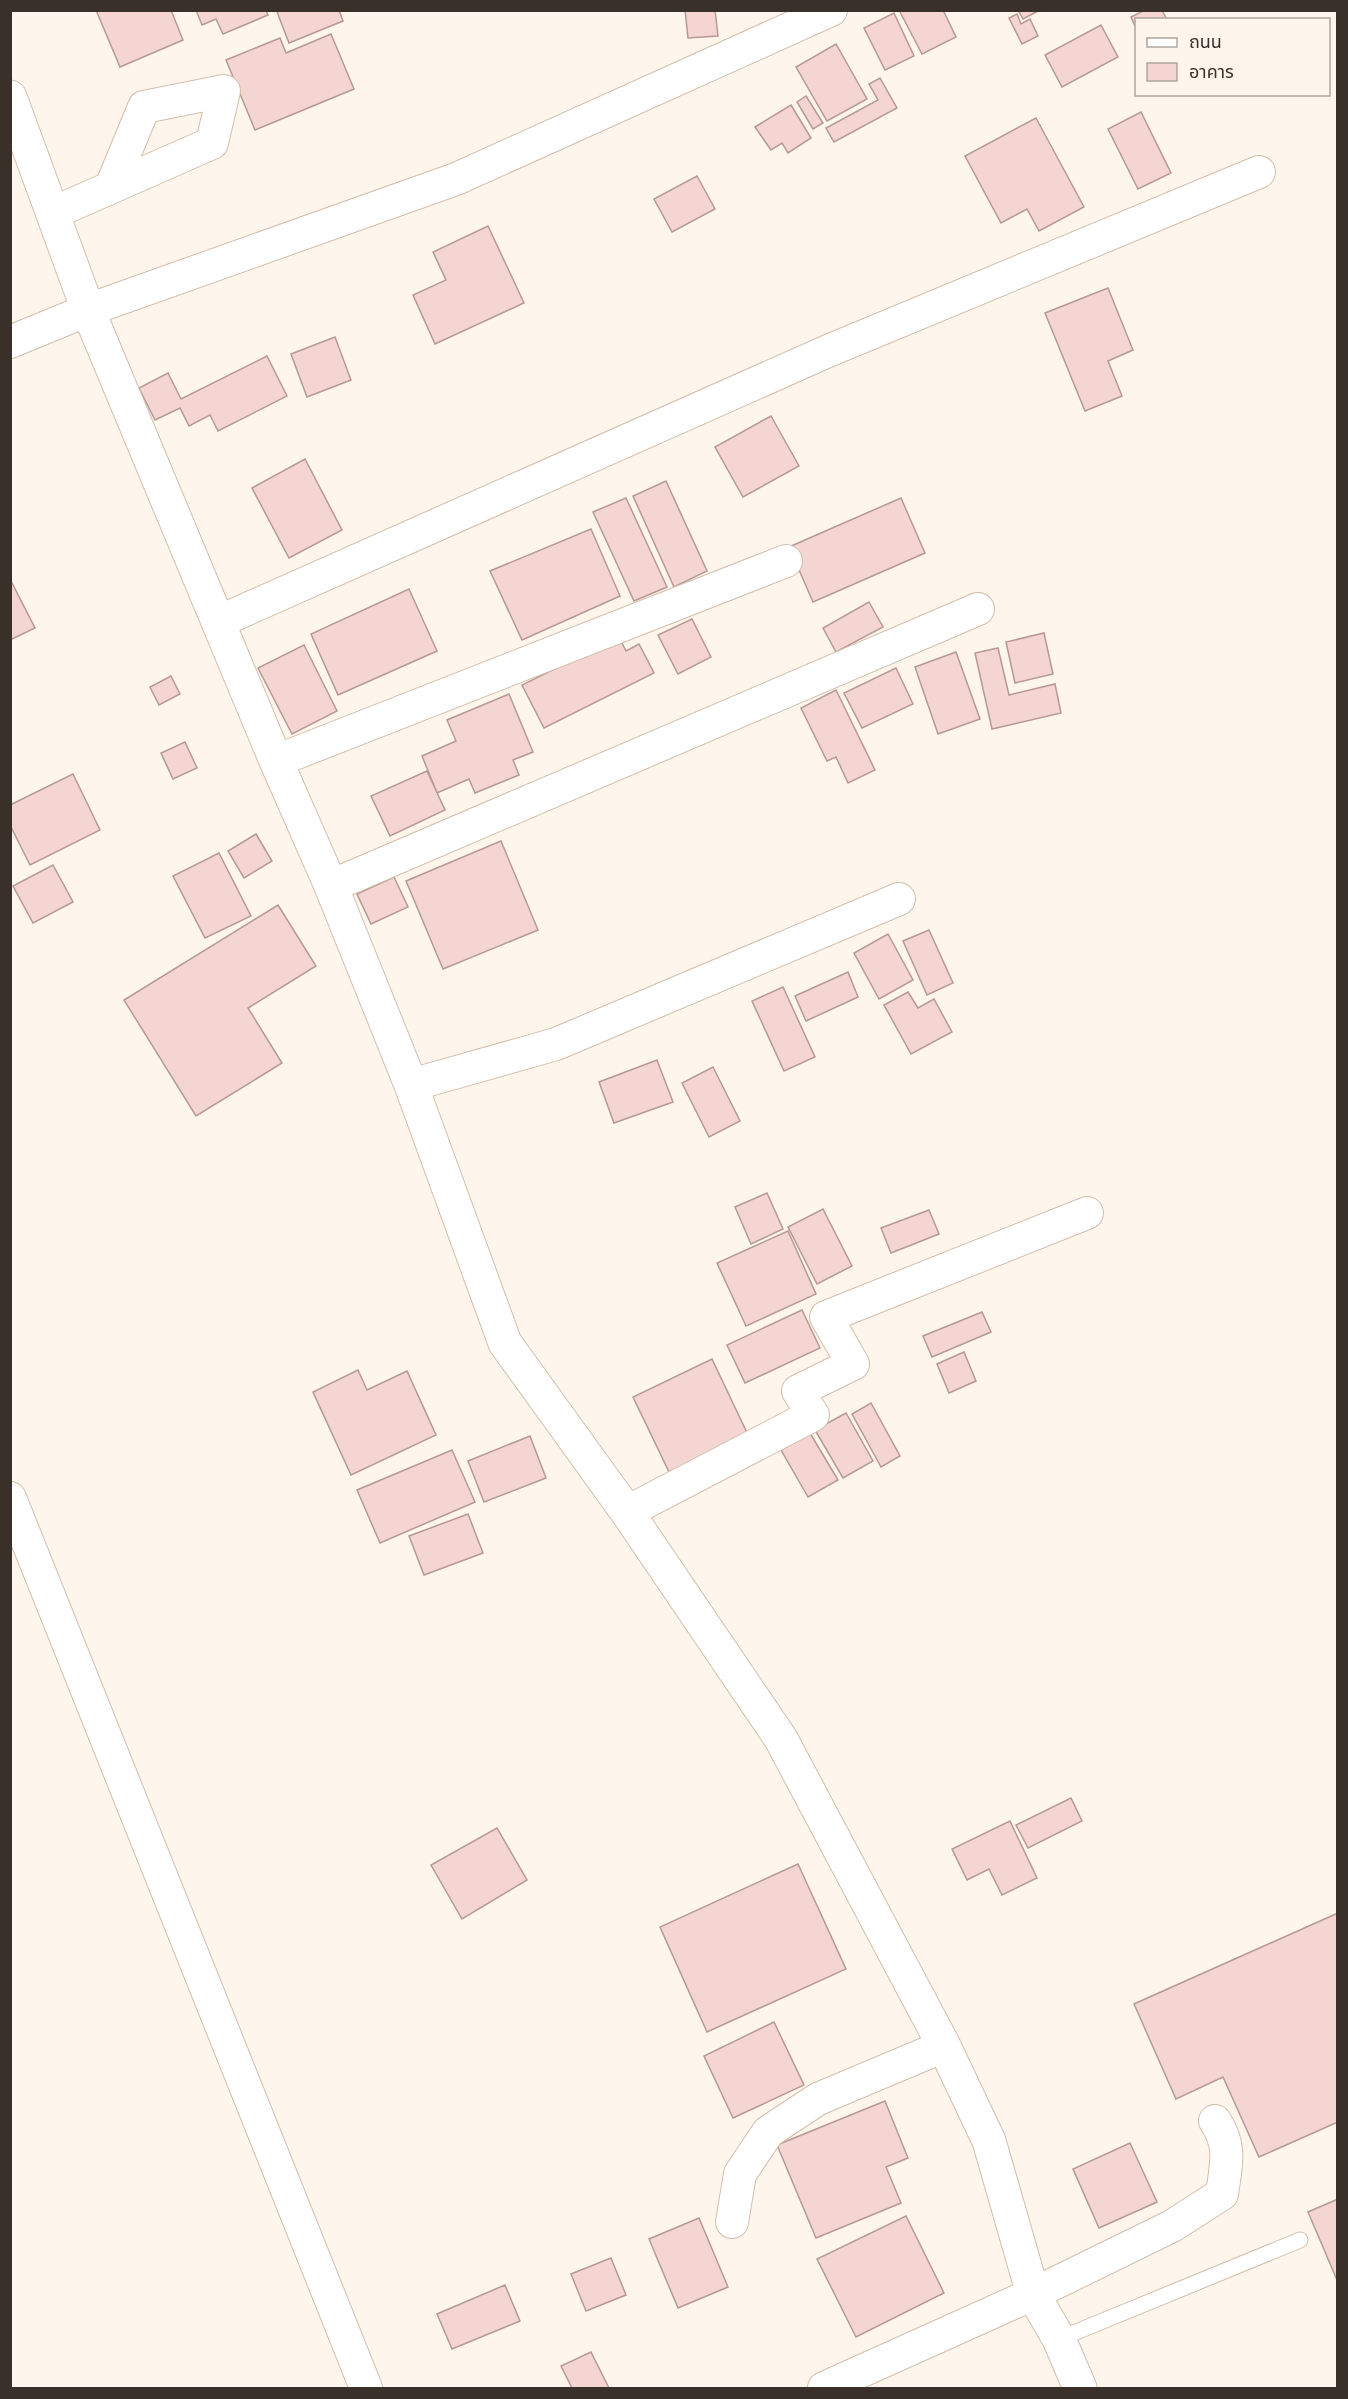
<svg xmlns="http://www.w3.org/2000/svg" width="1348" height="2399" font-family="Georgia,'Noto Sans Thai',serif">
	<rect width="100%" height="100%" fill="#fef5ed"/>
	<!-- building -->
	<g fill="#f4d5d1" stroke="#b69995" stroke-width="1.5">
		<path d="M96,10H171L183,40L120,67Z"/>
		<path d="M196,10H266L268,15L223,34L216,19L202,25Z"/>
		<path d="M282,10H339L343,21L289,43L277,12Z"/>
		<path d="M685,10H715L718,36L688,38Z"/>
		<path d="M899,10H943L956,37L922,54Z"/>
		<path d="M1018,10H1040L1023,19Z"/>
		<path d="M1145,10H1162L1167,20H1136V28L1131,17Z"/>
		<path d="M894,13L914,56L885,70L864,28Z"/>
		<path d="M1017,14L1021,24L1030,19L1038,36L1022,44L1009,18Z"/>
		<path d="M1101,25L1118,57L1062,87L1045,55Z"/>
		<path d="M331,34L354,89L255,130L226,60L280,38L286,53Z"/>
		<path d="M836,44L867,99L827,121L796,67Z"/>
		<path d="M880,78L897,108L834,142L826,128L878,100L869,84Z"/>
		<path d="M806,96L823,123L813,129L797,102Z"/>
		<path d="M791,105L811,138L788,153L782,143L771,150L755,127Z"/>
		<path d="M1141,112L1171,173L1138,189L1108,129Z"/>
		<path d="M1036,118L1084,207L1039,231L1027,209L1001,223L965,156Z"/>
		<path d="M697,176L715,209L672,232L654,199Z"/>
		<path d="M488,226L524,303L435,344L413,295L446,280L433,252Z"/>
		<path d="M1108,288L1133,350L1108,361L1122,396L1085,411L1045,313Z"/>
		<path d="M335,337L351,380L307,397L291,354Z"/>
		<path d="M267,356L287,396L218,431L210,415L189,426L180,408L155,420L139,388L168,373L181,399Z"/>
		<path d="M771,416L799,466L743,497L715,447Z"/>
		<path d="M305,459L342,530L289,558L252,488Z"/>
		<path d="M666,481L707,571L674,587L633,496Z"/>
		<path d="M626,498L667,587L634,601L593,512Z"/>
		<path d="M901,498L925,553L813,602L789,547Z"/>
		<path d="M591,529L620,596L522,640L490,571Z"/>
		<path d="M10,579L35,628L10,640Z"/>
		<path d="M409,589L437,651L338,695L311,634Z"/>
		<path d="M869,602L883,627L836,652L823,628Z"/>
		<path d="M692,619L711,657L678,674L658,635Z"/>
		<path d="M1044,633L1053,674L1015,683L1006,642Z"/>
		<path d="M619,637L626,651L639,644L654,673L544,728L522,685Z"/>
		<path d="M304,645L337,711L292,734L258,668Z"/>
		<path d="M998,648L1009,695L1055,684L1061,713L992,729L975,653Z"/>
		<path d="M956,652L980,719L938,734L915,667Z"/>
		<path d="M896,668L913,704L862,728L844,693Z"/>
		<path d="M171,676L180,694L159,705L150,687Z"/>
		<path d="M836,690L875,770L848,783L836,757L827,761L801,708Z"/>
		<path d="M509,694L533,752L513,760L519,775L475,793L469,779L437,793L422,756L456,741L447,720Z"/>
		<path d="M185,742L197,768L173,779L161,753Z"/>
		<path d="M427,771L445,810L390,836L371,796Z"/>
		<path d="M73,774L100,830L30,865L10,825V805Z"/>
		<path d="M256,834L272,861L244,878L228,851Z"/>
		<path d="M501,841L538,930L443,969L406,881Z"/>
		<path d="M219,853L251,916L205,938L173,876Z"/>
		<path d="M53,865L73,902L33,923L13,886Z"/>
		<path d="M394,877L408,907L371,924L357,894Z"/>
		<path d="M278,905L316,966L248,1008L282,1063L196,1116L124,1000Z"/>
		<path d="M929,930L953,983L927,995L903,941Z"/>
		<path d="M888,934L913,980L879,999L854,953Z"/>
		<path d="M848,972L858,997L806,1021L795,996Z"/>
		<path d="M783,987L815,1057L784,1071L752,1001Z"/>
		<path d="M908,992L918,1008L934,999L952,1032L911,1054L884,1005Z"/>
		<path d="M657,1060L673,1102L614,1123L599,1082Z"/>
		<path d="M713,1067L740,1121L709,1137L682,1083Z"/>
		<path d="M767,1193L783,1229L751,1244L735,1207Z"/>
		<path d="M823,1209L852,1266L817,1284L788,1227Z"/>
		<path d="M929,1210L939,1234L891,1253L881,1228Z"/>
		<path d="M788,1231L816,1294L746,1326L717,1263Z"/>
		<path d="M802,1310L820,1348L745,1383L727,1345Z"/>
		<path d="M982,1312L991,1332L932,1357L923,1336Z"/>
		<path d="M964,1352L976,1381L949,1393L937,1364Z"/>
		<path d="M712,1359L749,1437L670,1474L633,1397Z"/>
		<path d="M358,1370L367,1390L407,1371L436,1435L351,1475L313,1392Z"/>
		<path d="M871,1403L900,1456L881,1467L852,1414Z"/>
		<path d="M846,1413L873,1461L843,1478L815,1430Z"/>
		<path d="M810,1433L838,1480L808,1497L781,1450Z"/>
		<path d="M530,1436L546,1478L484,1502L468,1461Z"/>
		<path d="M452,1450L475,1502L380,1543L357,1490Z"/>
		<path d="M468,1514L483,1553L424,1575L409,1536Z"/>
		<path d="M1071,1798L1082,1821L1028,1848L1016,1825Z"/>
		<path d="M1010,1821L1037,1878L1002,1895L989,1869L967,1880L952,1849Z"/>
		<path d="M497,1828L527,1880L462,1919L431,1865Z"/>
		<path d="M798,1864L846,1969L707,2032L660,1927Z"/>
		<path d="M1338,1913V2122L1259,2157L1223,2077L1176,2099L1134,2004Z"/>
		<path d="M774,2022L804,2085L733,2118L704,2056Z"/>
		<path d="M885,2101L908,2158L886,2167L901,2203L816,2238L777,2145Z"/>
		<path d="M1130,2143L1157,2202L1099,2228L1073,2169Z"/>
		<path d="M1338,2199V2280H1337L1308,2212Z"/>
		<path d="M906,2216L944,2293L856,2337L817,2259Z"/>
		<path d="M699,2218L728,2287L678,2308L649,2239Z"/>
		<path d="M611,2258L626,2295L586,2311L571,2274Z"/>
		<path d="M505,2285L520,2321L452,2349L437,2314Z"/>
		<path d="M591,2352L609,2388H572L561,2366Z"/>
	</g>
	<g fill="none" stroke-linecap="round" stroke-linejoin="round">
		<defs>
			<path id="service" d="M1059,2339L1300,2240"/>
			<g id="minor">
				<path d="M53,213L212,143L224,91L144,107L111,187"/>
				<path d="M10,342L88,310L456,179L831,10"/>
				<path d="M218,622L828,351L1259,172"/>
				<path d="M276,761L786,561"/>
				<path d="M331,886L978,609"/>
				<path d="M411,1085L556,1044L899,899"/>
				<path d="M10,1498L366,2388"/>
				<path d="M627,1512L813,1415L798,1391L853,1364L826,1317L1087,1213"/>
				<path d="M732,2222L740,2174L768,2132L818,2099L944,2046"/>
				<path d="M824,2388L1033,2294L1172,2226L1222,2194C1226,2165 1232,2146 1215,2121"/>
			</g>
			<path id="tertiary" d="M10,97L88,310L276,761L331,886L411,1085L505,1343L627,1512L781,1739L944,2046L989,2141L1033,2294L1059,2339L1080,2388"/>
		</defs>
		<!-- service casing -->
		<use href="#service" stroke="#d3beac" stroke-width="17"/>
		<!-- minor casing -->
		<use href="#minor" stroke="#d3beac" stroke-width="34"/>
		<!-- tertiary casing -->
		<use href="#tertiary" stroke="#d3beac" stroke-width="35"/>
		<!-- service -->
		<use href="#service" stroke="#fff" stroke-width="15"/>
		<!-- minor -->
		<use href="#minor" stroke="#fff" stroke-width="32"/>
		<!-- tertiary -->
		<use href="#tertiary" stroke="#fff" stroke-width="33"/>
	</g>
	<!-- border -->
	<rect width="1348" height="2399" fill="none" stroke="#383029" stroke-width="24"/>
	<!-- legend -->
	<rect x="1135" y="18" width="195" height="78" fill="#fef5ed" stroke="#afa69f" stroke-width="1.5"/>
	<rect x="1147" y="38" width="30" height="9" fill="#ffffff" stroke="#afa69f" stroke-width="1.5"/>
	<text x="1189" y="48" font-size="18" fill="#383029">ถนน</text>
	<rect x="1147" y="63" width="30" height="18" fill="#f4d5d1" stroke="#afa69f" stroke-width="1.5"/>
	<text x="1189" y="78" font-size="18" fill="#383029">อาคาร</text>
</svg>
